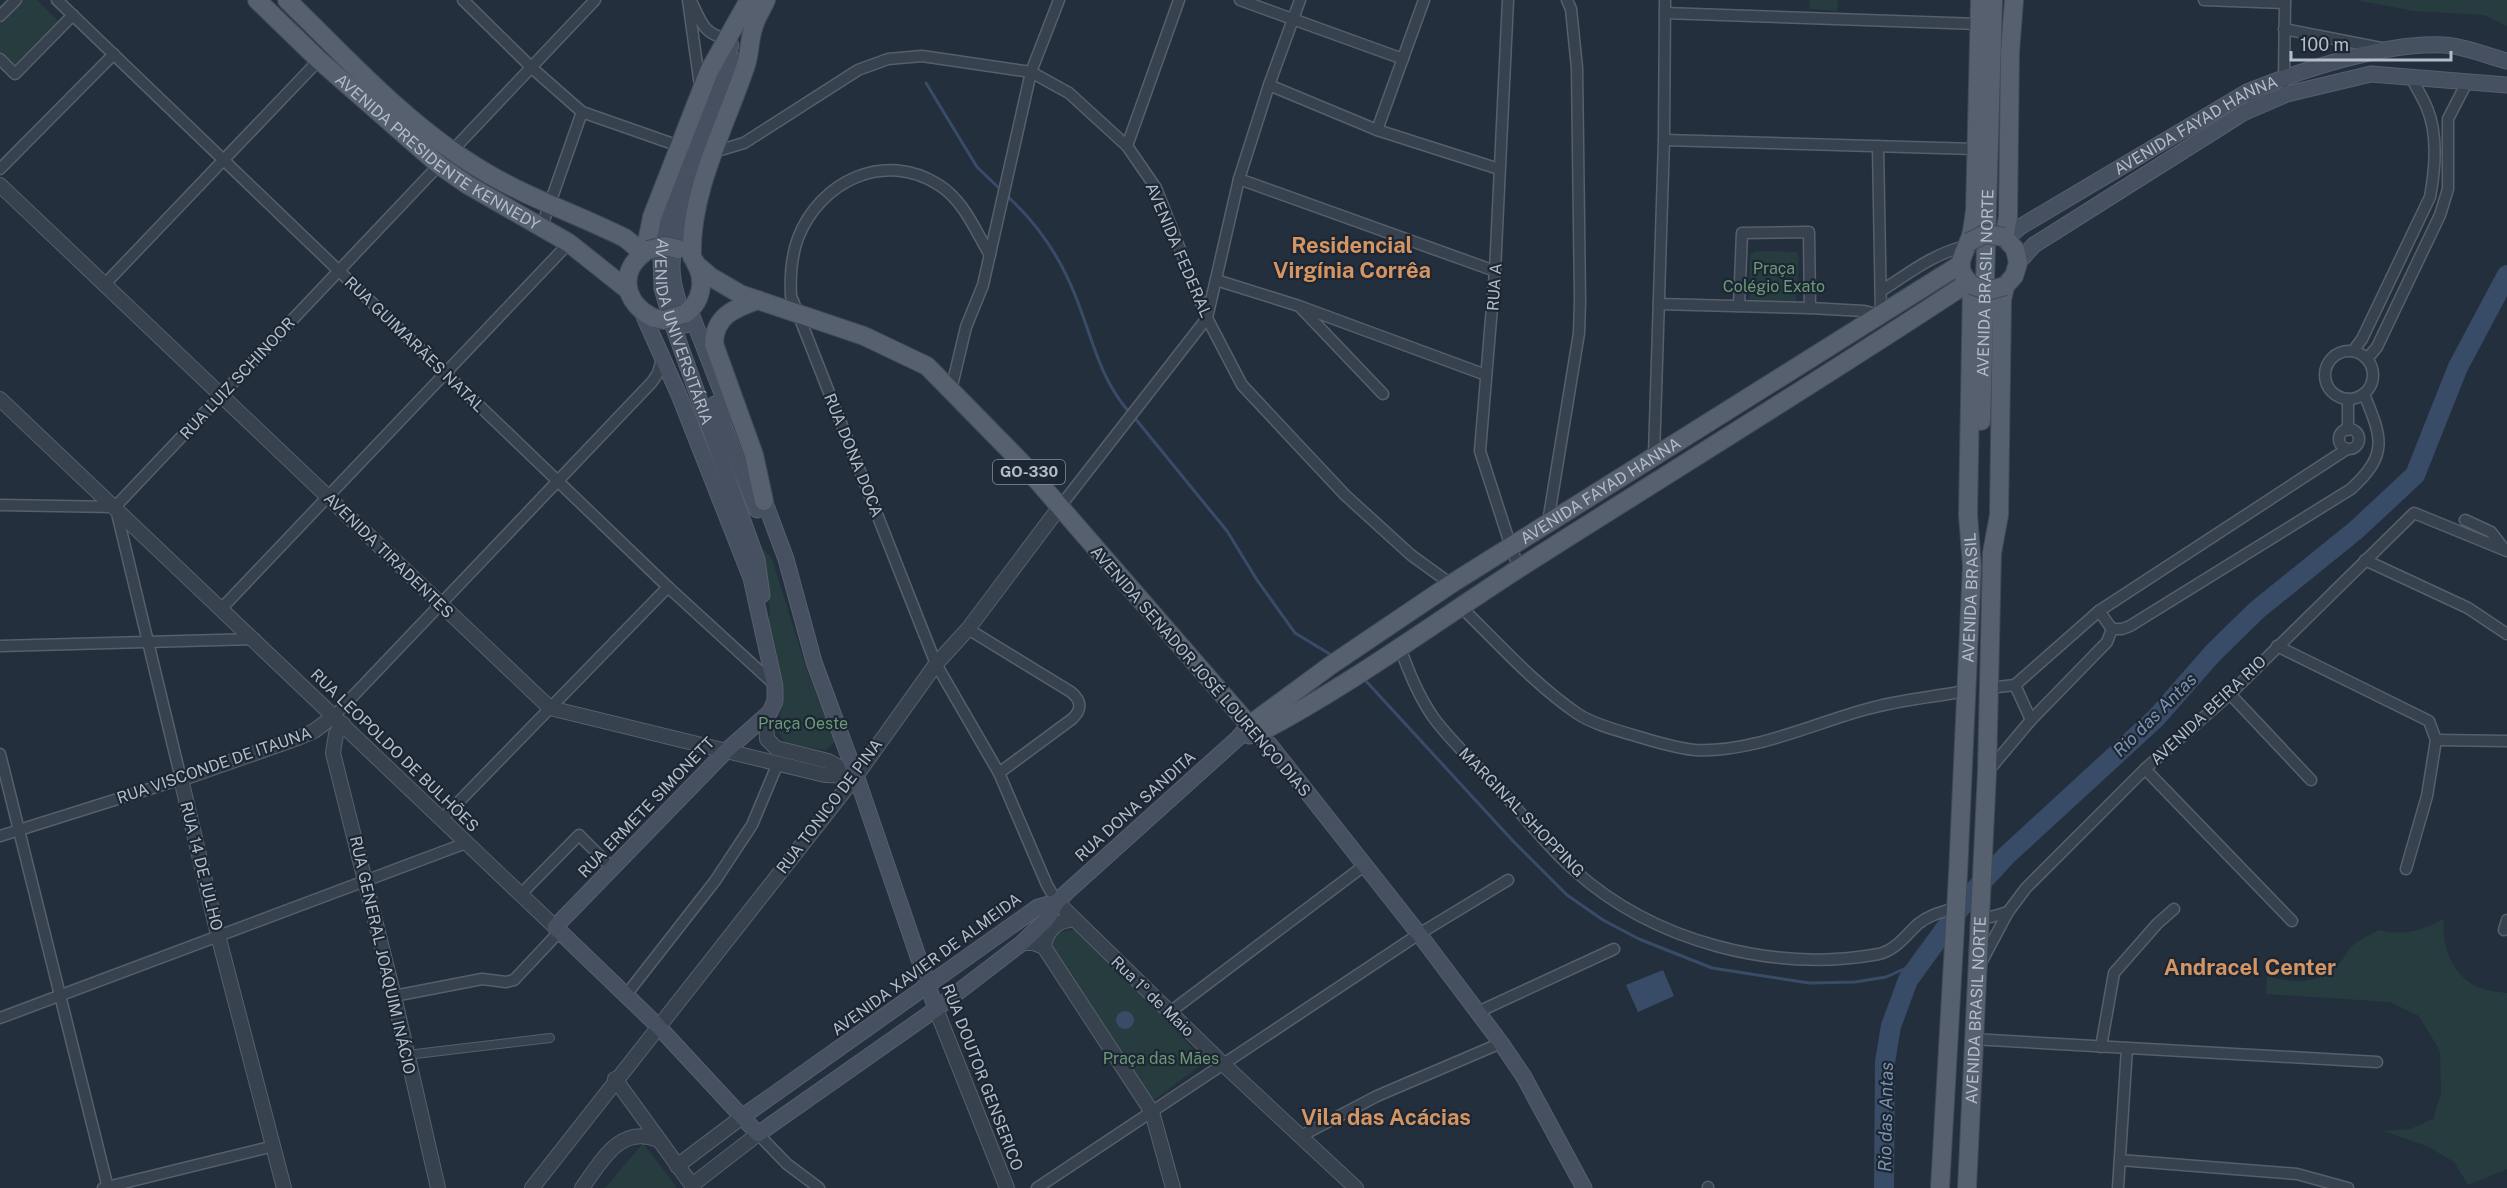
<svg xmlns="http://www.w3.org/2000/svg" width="2507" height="1188" font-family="'Public Sans',sans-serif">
	<rect width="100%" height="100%" fill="#242f3e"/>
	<!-- green -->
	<g fill="#263c3f">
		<path d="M23,0H37L58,21L13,66L0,53V24Z"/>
		<path d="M1810,0H1838L1837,11L1809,9Z"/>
		<path d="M2356,0H2507V26L2484,15L2413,11Z"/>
		<path d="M1756,251L1796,252L1799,257L1796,301L1790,305L1751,303L1749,298L1750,255Z"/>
		<path d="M763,549L772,559L806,668L835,741L826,750L786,744L778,731L784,687L768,625L770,611L762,561Z"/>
		<path d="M2444,919C2441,947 2453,979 2483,989C2490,991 2499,992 2507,993V1169L2468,1185L2454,1162L2429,1147L2384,1131L2410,1129L2433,1119L2441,1093L2440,1051L2419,1016L2390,1002L2266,994L2267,975C2293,985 2319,984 2340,963C2344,958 2347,952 2351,947C2358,940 2370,935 2379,930C2407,936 2419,931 2444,919Z"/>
		<path d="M1076,929L1142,994L1205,1062L1154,1100L1050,945L1053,934Z"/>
		<path d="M643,1143L677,1188H605Z"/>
	</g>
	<!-- water -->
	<g fill="#394c67">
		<path d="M1663,970L1674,996L1638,1012L1626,985Z"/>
		<circle cx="1125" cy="1020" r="9"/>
	</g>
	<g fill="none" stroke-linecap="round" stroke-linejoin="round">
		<!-- stream -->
		<g stroke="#394c67" stroke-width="3">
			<path d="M926,83L977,167L1000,189"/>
			<path d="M1007,196C1037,223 1060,257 1075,295C1092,336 1099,378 1129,412"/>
			<path d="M1134,417L1227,531L1257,580L1295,633L1333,656"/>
			<path d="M1365,680L1513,841L1567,895L1603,920L1639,939L1712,968L1809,983L1855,982L1886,977L1922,961"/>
		</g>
		<!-- river -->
		<path stroke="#394c67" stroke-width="20" d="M1884,1188L1885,1062L1891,1026L1908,980L1969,896L2007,855L2156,718L2213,653L2257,610L2356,530L2415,475L2458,367L2507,275"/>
		<defs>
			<path id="pedestrian" d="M407,1055L550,1038"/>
			<g id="minor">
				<path d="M57,0L668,587L775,685"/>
				<path d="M463,0L532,68L582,112L679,146"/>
				<path d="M688,0L700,86"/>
				<path d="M1240,0L1403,59"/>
				<path d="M1508,0L1495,271L1480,451L1511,547L1519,568"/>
				<path d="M2204,0L2285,3"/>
				<path d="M692,3C701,22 705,36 727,38"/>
				<path d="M1665,13L1979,24"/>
				<path d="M0,16L16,0"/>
				<path d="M2284,29L2381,48"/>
				<path d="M0,59L15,74L73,15"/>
				<path d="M2284,82L2285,0"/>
				<path d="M1269,85L1377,130L1499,169"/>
				<path d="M1377,130L1424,0"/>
				<path d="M1664,140L1975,149"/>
				<path d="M1127,146L1179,0"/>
				<path d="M452,151L595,0"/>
				<path d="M714,152L744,143L858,70L888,59L922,56L1031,72L1069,93L1127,146L1156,188L1207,318L1242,385L1345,495L1411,555L1451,584"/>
				<path d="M0,169L114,54"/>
				<path d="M1239,179L1495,271"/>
				<path d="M542,226L582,112"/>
				<path d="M990,255C975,230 964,201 939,185C885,150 820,181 798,238C791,257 790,277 791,296L936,664L999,773L1047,885L1057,902"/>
				<path d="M1216,280L1299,306L1486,375"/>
				<path d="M105,284L319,60"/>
				<path d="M1881,291C1908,274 1934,253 1966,246"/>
				<path d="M1659,304L1810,308L1864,311L1881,315L1878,146"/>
				<path d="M1739,306L1742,233L1809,232L1810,308"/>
				<path d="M1301,308L1383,394"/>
				<circle cx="2349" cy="375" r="24"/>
				<path d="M2353,351L2362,339L2430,197C2435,170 2438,134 2427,108C2423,98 2417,89 2412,79"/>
				<path d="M2367,359L2377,347L2440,215L2448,189V119L2467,82"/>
				<path d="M951,390L966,327L983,285L1031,72L1059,0"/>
				<path d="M2348,399V430"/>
				<circle cx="2349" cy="439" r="10"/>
				<path d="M1654,455L1664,140L1665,0"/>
				<path d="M0,505L115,507L439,165"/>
				<path d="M1059,508L1207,318L1239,179L1269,85L1300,0"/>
				<path d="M2465,520L2491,532L2505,550"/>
				<path d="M1548,522L1579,333L1580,301L1577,68L1571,9L1567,0"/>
				<path d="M2365,560L2468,608L2507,634"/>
				<path d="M1460,606C1498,643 1534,684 1578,714C1593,724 1616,730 1633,735C1653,741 1674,748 1695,750C1752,753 1812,724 1867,709C1898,700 1933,697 1965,691"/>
				<path d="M222,608L569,243"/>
				<path d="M2099,611L2112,629"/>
				<path d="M968,629L1071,692C1082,701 1082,710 1072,719L999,773"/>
				<path d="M2112,629H2122L2130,626L2351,489C2389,454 2382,438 2364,394"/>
				<path d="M0,646L255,639"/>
				<path d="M2277,646L2429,721L2436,740L2427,796L2406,869"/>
				<path d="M1400,648C1409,672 1418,695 1433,717C1452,743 1478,766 1500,790C1525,817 1548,847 1574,870C1654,942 1774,973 1879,954C1896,950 1906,935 1918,924C1929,915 1942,912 1955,908"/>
				<path d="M2015,685L2031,720"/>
				<path d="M1989,688L2015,685L2099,611L2347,449"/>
				<path d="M2230,694L2311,780"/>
				<path d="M334,716L652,382L658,373L662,359"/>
				<path d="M2436,740L2507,741"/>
				<path d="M0,754L108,1188"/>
				<path d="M2145,769L2292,921"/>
				<path d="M1989,770L2031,720L2107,642L2112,629"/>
				<path d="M443,818L668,587"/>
				<path d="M0,836L181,779L116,509"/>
				<path d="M521,894L579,835L612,868"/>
				<path d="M1979,912L1991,917L2008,912"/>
				<path d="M2504,930L2507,920"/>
				<path d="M1982,961L2008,912L2026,888L2145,769L2230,694L2414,513L2507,551"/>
				<path d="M626,995L715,881L752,825L778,763"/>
				<path d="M394,996L482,979L506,982L514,980L560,931"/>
				<path d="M1170,1012L1365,865"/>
				<path d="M1478,1012L1614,949"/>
				<path d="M0,1018L466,843"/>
				<path d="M1972,1039L2377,1062"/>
				<path d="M2101,1047L2114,973L2157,924L2174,909"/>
				<path d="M758,1134L787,1164L819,1188"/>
				<path d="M1301,1136L1377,1096L1501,1043"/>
				<path d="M2120,1160L2297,1174L2348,1188"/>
				<path d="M1708,1187V1188"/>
				<path d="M103,1188L274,1146"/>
				<path d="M1037,1188L1419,934L1508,880"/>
				<path d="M2118,1188L2127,1048"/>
			</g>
			<g id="tertiary">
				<path d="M0,185L550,708L825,775L856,776"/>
				<path d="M0,399L555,927"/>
				<path d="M766,717L767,739L776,748L828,761L854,775"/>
				<path d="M343,724L336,734L333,753L394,996L438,1188"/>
				<path d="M1057,902L1223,1064L1356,1188"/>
				<path d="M1022,943H1033L1044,947L1152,1112L1173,1188"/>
				<path d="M1044,947C1046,931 1057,920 1073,920"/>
				<path d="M936,1009L1007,1188"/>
				<path d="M615,1079L694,1188"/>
				<path d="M677,1166L742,1117"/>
				<path d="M692,1185L758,1134"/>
				<path d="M284,1188L218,935L181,779L298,738L314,731L334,716"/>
				<path d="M532,1188L856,776L936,664L968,629L1059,508"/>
				<path d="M582,1188C601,1162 620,1124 658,1140"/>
			</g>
			<g id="secondary">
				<path id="s1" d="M731,45L690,145L665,229L661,258L662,288L672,323L757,560L762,595"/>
				<path id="s2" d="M2006,239L2020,227L2247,92C2299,71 2388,41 2444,45C2465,46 2487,56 2507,61"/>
				<path d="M2018,263L2034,245L2243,113L2287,94L2371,74L2507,85"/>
				<path d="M690,311L730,414"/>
				<path d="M642,312L679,395L751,578L775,686V701L770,712L726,751L555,927L657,1025L758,1134L936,1009L1022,943L1047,919L1057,902L1067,892L1238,738L1248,726"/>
				<path d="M686,325C680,306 672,287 672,266C674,202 714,119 740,60"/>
				<path d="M715,404L757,510"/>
				<path d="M761,492L786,559L814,662L859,784L936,1009"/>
				<path d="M1249,736L1257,734L1270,745L1419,934L1501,1043L1524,1077L1584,1188"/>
				<path d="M742,1117L1038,907L1057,902"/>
			</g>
			<g id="primary">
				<path id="s3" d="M257,0L319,60L439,165L468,185L569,243L628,290"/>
				<path d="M287,0C348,59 407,125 480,169C525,197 577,214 625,238L643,253"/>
				<path d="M648,250C617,270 623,303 654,318"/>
				<path d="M645,252L652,217L709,71L749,0"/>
				<path d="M692,257C689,193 726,125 746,65C750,53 749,41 753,29C755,19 762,9 766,0"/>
				<path d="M697,265L711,277L740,294L864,336L927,366L1022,463L1257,734C1349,686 1434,623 1521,567C1670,472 1821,380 1969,282"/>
				<path d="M758,300C735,308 714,316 714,344L754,455L764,501"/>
				<path d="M684,314C702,303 706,280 695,262"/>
				<path id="s4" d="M1981,421L1993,0"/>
				<path id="s5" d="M1248,726L1331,665L1451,584L1961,264"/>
				<path id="s6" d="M1940,1188L1958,874L1972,566L1968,515L1972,285C1954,269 1961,259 1969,241C1973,233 1973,221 1975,212L1980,0"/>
				<path id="s7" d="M1967,1188L1987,772L1992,553L1999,515L2002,300L2005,286L2014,276L2018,263L2015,249L2004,237L2008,217L2010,52L2014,0"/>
			</g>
		</defs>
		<!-- pedestrian casing -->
		<use href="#pedestrian" stroke="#565f6c" stroke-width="10"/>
		<!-- minor casing -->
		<use href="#minor" stroke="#565f6c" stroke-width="13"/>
		<!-- tertiary casing -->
		<use href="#tertiary" stroke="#565f6c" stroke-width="16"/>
		<!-- secondary casing -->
		<use href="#secondary" stroke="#565f6c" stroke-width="17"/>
		<!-- primary casing -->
		<use href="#primary" stroke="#414a57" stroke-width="20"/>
		<!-- pedestrian -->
		<use href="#pedestrian" stroke="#38414e" stroke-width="8"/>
		<!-- minor -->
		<use href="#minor" stroke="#38414e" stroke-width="10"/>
		<!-- tertiary -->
		<use href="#tertiary" stroke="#38414e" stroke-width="14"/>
		<!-- secondary -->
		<use href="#secondary" stroke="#465061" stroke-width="15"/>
		<!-- primary -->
		<use href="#primary" stroke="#56606e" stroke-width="18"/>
		<defs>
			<g id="primary-bridge">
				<path d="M1969,242L1985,234L2004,237"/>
				<path d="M648,250L665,246L678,249"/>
				<path d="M1972,285L1987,291L2005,286"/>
				<path d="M654,318L664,320L684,314"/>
			</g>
		</defs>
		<!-- primary-bridge casing -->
		<use href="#primary-bridge" stroke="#414a57" stroke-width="20" stroke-linecap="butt"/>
		<!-- primary-bridge -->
		<use href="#primary-bridge" stroke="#56606e" stroke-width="18"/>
	</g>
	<g text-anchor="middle" stroke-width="4.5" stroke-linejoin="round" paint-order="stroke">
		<!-- shield labels -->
		<rect fill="#1d2633" stroke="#878f9c" stroke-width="1.5" x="993" y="460" width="72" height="24" rx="4.5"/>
		<g font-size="15" font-weight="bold" fill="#b4bcc9">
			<text x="1029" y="477">GO-330</text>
		</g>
		<!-- street labels -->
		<g font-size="16" fill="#b4bcc9" stroke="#1d2633">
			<text dy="6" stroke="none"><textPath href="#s2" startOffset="222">AVENIDA FAYAD HANNA</textPath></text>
			<text dy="6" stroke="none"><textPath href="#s3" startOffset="237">AVENIDA PRESIDENTE KENNEDY</textPath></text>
			<text transform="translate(1179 250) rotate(67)" y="6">AVENIDA FEDERAL</text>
			<text dy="6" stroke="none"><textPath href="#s4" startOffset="138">AVENIDA BRASIL NORTE</textPath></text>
			<text transform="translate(1494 287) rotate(-86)" y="6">RUA A</text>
			<text dy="6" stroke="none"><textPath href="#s1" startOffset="302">AVENIDA UNIVERSITÁRIA</textPath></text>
			<text transform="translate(415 344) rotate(44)" y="6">RUA GUIMARÃES NATAL</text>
			<text transform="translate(237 378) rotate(-47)" y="6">RUA LUIZ SCHINOOR</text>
			<text transform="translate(854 455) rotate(68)" y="6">RUA DONA DOCA</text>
			<text dy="6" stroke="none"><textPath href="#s5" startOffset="424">AVENIDA FAYAD HANNA</textPath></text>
			<text transform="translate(389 555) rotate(44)" y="6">AVENIDA TIRADENTES</text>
			<text dy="6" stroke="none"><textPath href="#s6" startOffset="591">AVENIDA BRASIL</textPath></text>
			<text transform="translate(1201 671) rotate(49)" y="6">AVENIDA SENADOR JOSÉ LOURENÇO DIAS</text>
			<text transform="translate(2208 710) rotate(-43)" y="6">AVENIDA BEIRA RIO</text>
			<text transform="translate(395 750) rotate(44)" y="6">RUA LEOPOLDO DE BULHÕES</text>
			<text transform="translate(214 765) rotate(-19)" y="6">RUA VISCONDE DE ITAUNA</text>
			<text transform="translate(829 806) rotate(-53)" y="6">RUA TONICO DE PINA</text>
			<text transform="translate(1135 806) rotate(-42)" y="6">RUA DONA SANDITA</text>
			<text transform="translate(646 807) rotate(-46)" y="6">RUA ERMETE SIMONETT</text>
			<text transform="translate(1522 812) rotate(46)" y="6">MARGINAL SHOPPING</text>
			<text transform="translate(202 866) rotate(76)" y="6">RUA 14 DE JULHO</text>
			<text transform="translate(383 955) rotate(77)" y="6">RUA GENERAL JOAQUIM INÁCIO</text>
			<text transform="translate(926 964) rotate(-36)" y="6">AVENIDA XAVIER DE ALMEIDA</text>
			<text transform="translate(1153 996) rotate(44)" y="6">Rua 1º de Maio</text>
			<text dy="6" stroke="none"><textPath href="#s7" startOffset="178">AVENIDA BRASIL NORTE</textPath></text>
			<text transform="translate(983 1077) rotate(69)" y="6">RUA DOUTOR GENSERICO</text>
		</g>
		<!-- park labels -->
		<g font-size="16" fill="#6b9a76" stroke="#1d2633">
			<text x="1774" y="274">Praça<tspan x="1774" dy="18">Colégio Exato</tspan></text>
			<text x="803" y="729">Praça Oeste</text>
			<text x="1161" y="1064">Praça das Mães</text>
		</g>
		<!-- water labels -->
		<g font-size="18" font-style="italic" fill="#7c92b1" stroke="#1d2633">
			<text transform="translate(2155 715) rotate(-45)" y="6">Rio das Antas</text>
			<text transform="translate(1886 1117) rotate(-89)" y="6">Rio das Antas</text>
		</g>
		<!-- district labels -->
		<g font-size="22" font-weight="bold" fill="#d59563" stroke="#1d2633">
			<text x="1352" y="253">Residencial<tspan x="1352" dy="25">Virgínia Corrêa</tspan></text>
			<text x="2250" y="975">Andracel Center</text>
			<text x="1386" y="1125">Vila das Acácias</text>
		</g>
	</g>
	<!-- scale -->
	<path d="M2291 51v9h160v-9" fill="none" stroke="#b4bcc9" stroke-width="3"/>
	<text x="2300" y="51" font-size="18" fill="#b4bcc9" stroke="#1d2633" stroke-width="4.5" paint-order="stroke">100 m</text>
</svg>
